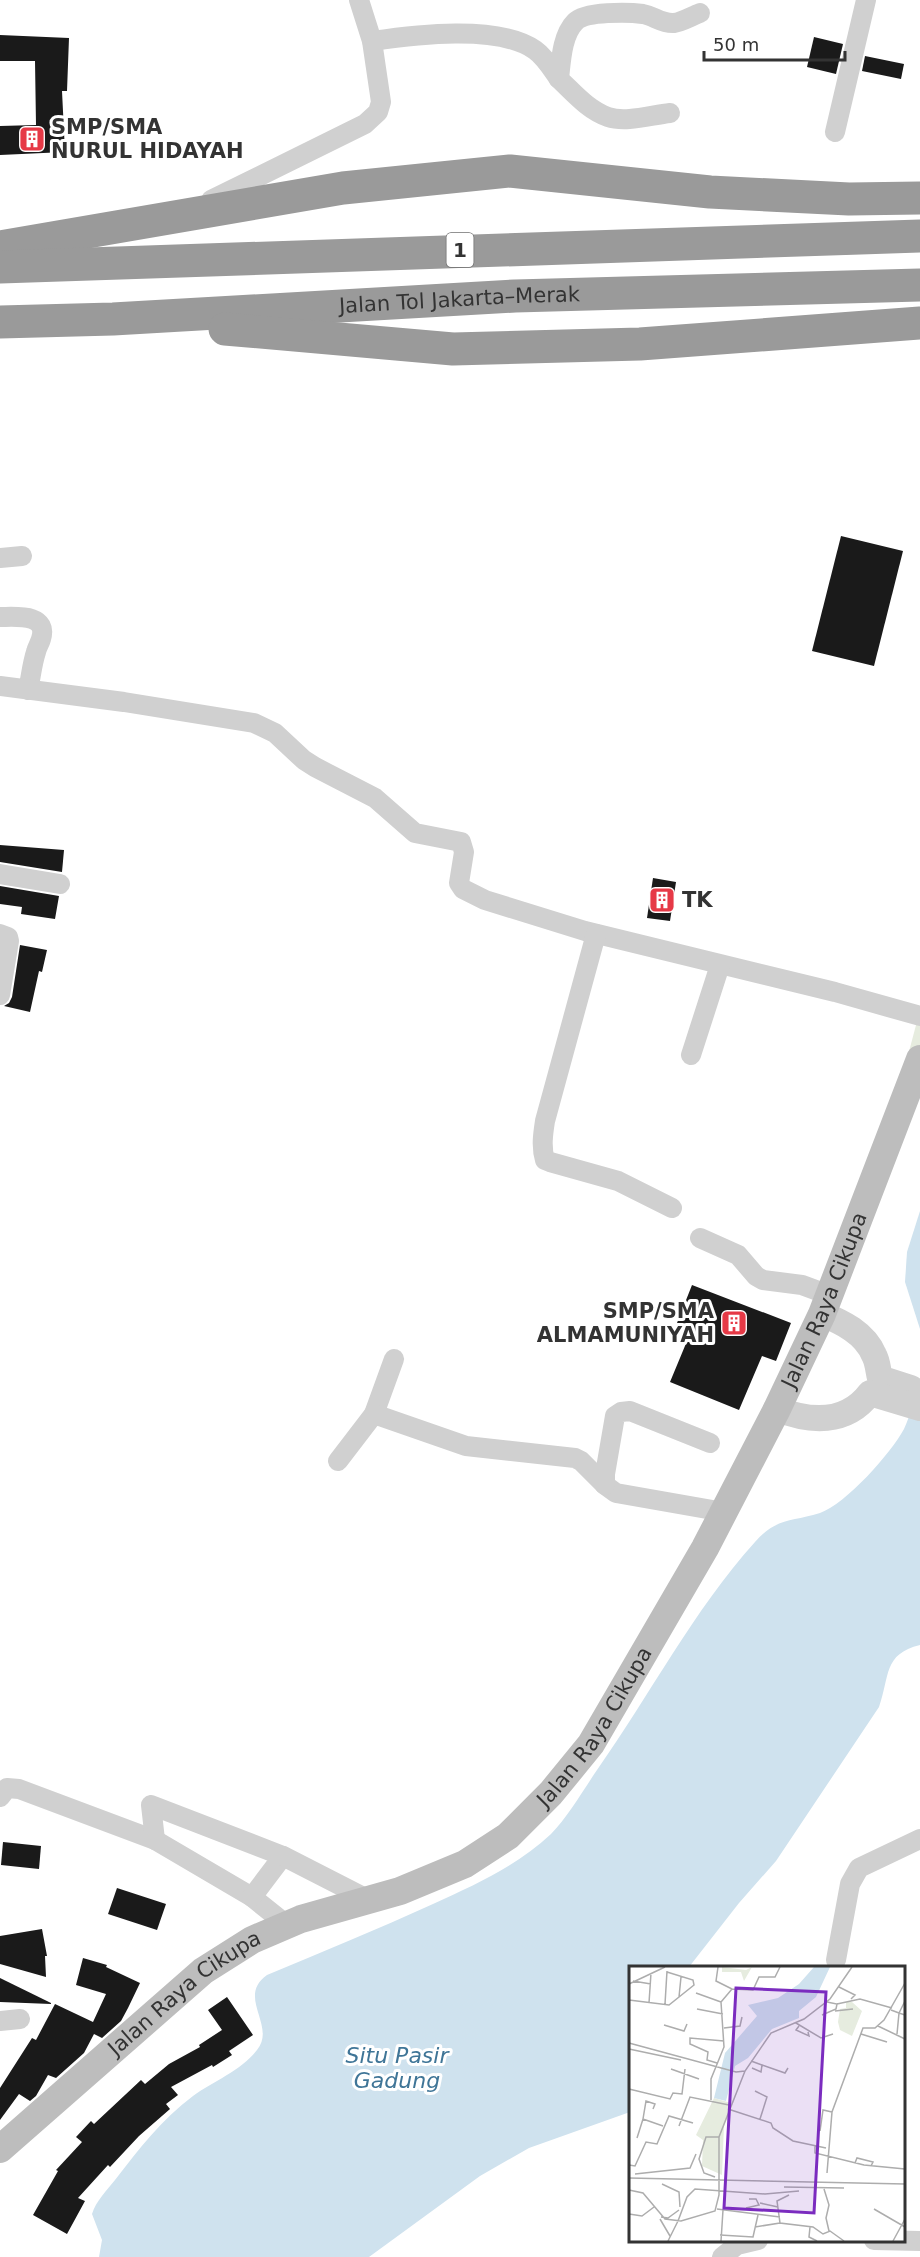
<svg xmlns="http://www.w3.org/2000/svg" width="920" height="2257" font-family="'DejaVu Sans',sans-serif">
	<rect width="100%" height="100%" fill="#fff"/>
	<!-- green -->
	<path fill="#e6ecdf" d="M920,1010V1085L902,1078Z"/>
	<!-- water -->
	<g fill="#cfe2ee">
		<path d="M920,1211V1329L905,1282L907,1252Z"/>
		<path d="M920,1380V1645C883,1654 890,1676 879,1707L776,1861L739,1903L689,1967L630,1968V2112L529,2148L480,2176L369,2257H99L102,2240L92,2214C96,2201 107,2190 115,2180C139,2149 162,2119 193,2096C214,2081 242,2070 257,2050C277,2026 236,1997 267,1975C322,1952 378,1929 433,1904C475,1885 517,1866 551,1834C567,1818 584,1789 597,1770C650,1695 693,1611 755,1542C777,1517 792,1522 820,1513C846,1504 891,1453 904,1429C911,1414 915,1396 920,1380Z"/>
	</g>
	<!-- building -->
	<g fill="#1a1a1a">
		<path d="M0,35L69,38L67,91H62L65,152L0,155V126L36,125L35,61H0Z"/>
		<path d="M814,37L843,44L836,74L807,67Z"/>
		<path d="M865,56L904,64L901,79L862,71Z"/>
		<path d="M841,536L903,551L874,666L812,651Z"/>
		<path d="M0,845L64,850L62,872L0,862Z"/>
		<path d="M653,878L676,882L670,921L647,918Z"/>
		<path d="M0,886L59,896L55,919L21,914L22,907L0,904Z"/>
		<path d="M20,945L47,950L42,972L39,971L30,1012L4,1006L9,1003L12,997Z"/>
		<path d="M692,1285L791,1323L776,1361L762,1356L739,1410L670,1382L692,1329L677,1323Z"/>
		<path d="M3,1842L41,1846L39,1869L1,1865Z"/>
		<path d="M117,1888L166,1904L157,1930L108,1914Z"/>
		<path d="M42,1929L47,1956H45L46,1977L0,1964V1936Z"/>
		<path d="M83,1958L107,1965L106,1967L140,1983L128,2008L121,2021L102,2038L94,2034L84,2053L56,2078L48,2075L36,2096L30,2101L19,2094L0,2120V2088L32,2038L36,2040L55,2004L93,2022L106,1994L76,1985Z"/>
		<path d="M0,1978L51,2003V2004L0,2002Z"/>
		<path d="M227,1997L253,2035L229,2051L232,2055L213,2067L212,2065L171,2087L178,2095L166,2104L170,2109L139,2136L110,2167L108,2165L78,2198L85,2201L67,2234L33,2215L58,2171L56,2170L82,2142L76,2137L91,2121L94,2124L141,2080L145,2084L169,2064L200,2047L199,2045L222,2030L208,2010Z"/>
	</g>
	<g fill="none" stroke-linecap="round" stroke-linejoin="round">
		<!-- minor -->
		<g stroke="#d0d0d0" stroke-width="20">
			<path d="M372,41C414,35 498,24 535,50C545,57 552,69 559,79"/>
			<path d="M670,113C651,115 626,123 608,117C588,110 574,93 559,79C561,61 562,35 575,22C585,11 629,12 643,14C654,16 662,24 674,23C682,22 692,16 700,13"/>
			<path d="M835,132L866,0"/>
			<path d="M211,200L365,124L378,112L381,102L372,41L359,0"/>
			<path d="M0,558L22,556"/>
			<path d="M0,617C15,617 49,613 41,639C40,643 37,647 36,652C32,664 31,677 28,690"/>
			<path d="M0,686L124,702L254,723L275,733L304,760L315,767L375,798L415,833L461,842L464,852L459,883L463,889L485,900L585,931L835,992L920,1016"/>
			<path d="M0,874L60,884"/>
			<path d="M0,934L8,937L9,941L0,995"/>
			<path d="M596,934L545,1121C543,1134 541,1147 545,1160L550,1162L618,1181L672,1208"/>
			<path d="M691,1055L720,965"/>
			<path d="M700,1238L738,1255L756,1276L763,1280L802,1285L829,1295"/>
			<path d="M374,1414L394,1359"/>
			<path d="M710,1443L630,1411L621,1412L615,1416L605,1474V1485L616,1493L724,1512"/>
			<path d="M338,1461L374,1414L466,1446L575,1458L581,1461L605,1485"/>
			<path d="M0,1797L7,1788L19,1789L155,1840L252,1897L287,1925"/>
			<path d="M155,1840L151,1805L283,1856L252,1897"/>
			<path d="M283,1856L369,1900"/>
			<path d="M836,1960L850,1884L859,1868L920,1839"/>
			<path d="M0,2021L20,2019"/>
			<path d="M874,2240L920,2241"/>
			<path d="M722,2257L737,2245L758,2240"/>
		</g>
		<!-- tertiary -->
		<g stroke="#d0d0d0" stroke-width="26">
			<path d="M822,1314C842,1322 865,1333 874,1355C878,1362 878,1371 880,1378L911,1388"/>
			<path d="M777,1409C810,1422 846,1425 870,1393L920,1408"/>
		</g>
		<!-- secondary -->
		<path stroke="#bdbdbd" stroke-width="28" id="s1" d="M0,2149L203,1971L252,1940L301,1919L400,1891L465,1864L508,1836L551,1793L591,1744L705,1548L777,1409L822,1314L920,1059"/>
		<!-- motorway -->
		<g stroke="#9a9a9a" stroke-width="33">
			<path d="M0,247L343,188L510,171L710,192L849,199L920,198"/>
			<path d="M0,267L920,236"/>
			<path id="s2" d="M0,322L113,319L515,296L920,285"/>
			<path d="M225,329L453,349L640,344L920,323"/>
		</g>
	</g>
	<!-- icons -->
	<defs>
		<symbol id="building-square" viewBox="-11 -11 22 22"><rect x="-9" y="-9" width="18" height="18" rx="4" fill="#e63946" stroke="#fff"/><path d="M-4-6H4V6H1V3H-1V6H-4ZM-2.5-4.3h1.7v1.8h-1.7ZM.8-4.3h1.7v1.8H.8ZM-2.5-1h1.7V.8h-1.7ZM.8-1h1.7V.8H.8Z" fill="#fff"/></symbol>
	</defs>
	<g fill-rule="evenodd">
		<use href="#building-square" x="17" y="124" width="30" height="30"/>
		<use href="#building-square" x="647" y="885" width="30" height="30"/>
		<use href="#building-square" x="719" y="1308" width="30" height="30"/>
	</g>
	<g text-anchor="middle" stroke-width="6" stroke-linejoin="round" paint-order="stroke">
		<!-- shield labels -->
		<rect fill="#fff" stroke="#707070" stroke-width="1.5" x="446.5" y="233" width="27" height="34" rx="4.5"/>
		<g font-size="20" font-weight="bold" fill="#333">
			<text x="460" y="257">1</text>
		</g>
		<!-- poi labels -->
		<g font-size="21" font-weight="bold" fill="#333" stroke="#fff" text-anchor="start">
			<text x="51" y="134">SMP/SMA<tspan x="51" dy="24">NURUL HIDAYAH</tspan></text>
			<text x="682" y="907">TK</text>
			<text x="714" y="1318" text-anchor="end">SMP/SMA<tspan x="714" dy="24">ALMAMUNIYAH</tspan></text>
		</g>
		<!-- street labels -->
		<g font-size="21" fill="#333" stroke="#fff">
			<text dy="7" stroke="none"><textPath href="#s2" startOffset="460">Jalan Tol Jakarta–Merak</textPath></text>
			<text dy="7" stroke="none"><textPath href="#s1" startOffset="1232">Jalan Raya Cikupa</textPath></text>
			<text dy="7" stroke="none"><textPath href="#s1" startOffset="746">Jalan Raya Cikupa</textPath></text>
			<text dy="7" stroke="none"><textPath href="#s1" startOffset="242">Jalan Raya Cikupa</textPath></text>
		</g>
		<!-- water labels -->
		<g font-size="22" font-style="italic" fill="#3f7597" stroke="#fff">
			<text x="397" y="2063">Situ Pasir<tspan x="397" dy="25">Gadung</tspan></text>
		</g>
	</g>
	<!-- overview -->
	<g transform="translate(629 1966)">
		<rect width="276" height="276" fill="#fff"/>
		<path d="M93,1L117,4L123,1L115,15L112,6H93ZM217,36H223L233,45L223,70L211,64L209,56L211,43L217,42ZM85,132L102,137L95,160L93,209L73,200L74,174L67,169Z" fill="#e6ecdf"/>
		<path d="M185,1H201L187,31L170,45V52L143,63L119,92L106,100L97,135L85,132L96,87L128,50L119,39L149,32L170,18Z" fill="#cfe2ee"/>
		<path fill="none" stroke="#adadad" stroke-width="1.5" d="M89,1L87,15L103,23M4,15L22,18M0,18L36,1M210,21L226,29L222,33M67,27L92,36M50,31L52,11M0,34L40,39L65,19L64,14L38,6M20,37L22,7M36,38L38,5M208,38L231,33L263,42M68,43L94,48M262,44L270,47L276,35M206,45L224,43M193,49L207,43L208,38L198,36M167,57L192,72L204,68M35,59L55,65L58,58M170,60L167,64L180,70L179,66M249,60L276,73M95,62L111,60L113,51M232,68L258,76M268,68L270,47L276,49M0,77L107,106L116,105M0,83L52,94M122,95L133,99L132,106L123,102M88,97L78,94L79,86L61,78V72L95,75M133,99L156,107L159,102M42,103L70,113M0,123L41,133L44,127L53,128L56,103M126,125L138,131L131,153M82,134V113L95,81L92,36L103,23L124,24L130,11H146L151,1M99,143L142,157L144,162L164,175L197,182M14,153L17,135L26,138L24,143M50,160L61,131L100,139M191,165L194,144L203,146M8,172L14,153L34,160M186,180V187L235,199L276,203M226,197L228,192L244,196L242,200M0,199L6,200L17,176L28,178L40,150L64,157M198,207L203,146L234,62H246L255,54L276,17M6,208L61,202L67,188M86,211L75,207L70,193L77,171H90M0,212L276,218M33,218L50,226L51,241M155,221L215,222M195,223L200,239L197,252L200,265M0,224L14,227L36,253L52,255L86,245L90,229V171L116,105L142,67L175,53L201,33L223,1M160,229L148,235L151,257L184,261L194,268L201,265L215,275M131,237L149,241M117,242L130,239L127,233H120M88,243L151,251M245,243L276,261M0,248L13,250L25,241M32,251L39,252L50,244M31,253L41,270M49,255L58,231L66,223L136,228L170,225M126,261L151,257M181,261L180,271L188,275M91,269L124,271L129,249M39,275L49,255M92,275L94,244M264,275L276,253"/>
		<path fill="#7b2cbf" fill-opacity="0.15" stroke="#7b2cbf" stroke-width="3" d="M107,22L197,26L185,247L95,242Z"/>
		<rect width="276" height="276" fill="none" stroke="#333" stroke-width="3"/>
	</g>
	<!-- scale -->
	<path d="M704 51v9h141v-9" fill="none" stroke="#333333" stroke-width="3"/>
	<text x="713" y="51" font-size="18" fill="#333333" stroke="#ffffff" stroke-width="4.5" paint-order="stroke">50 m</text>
</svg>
